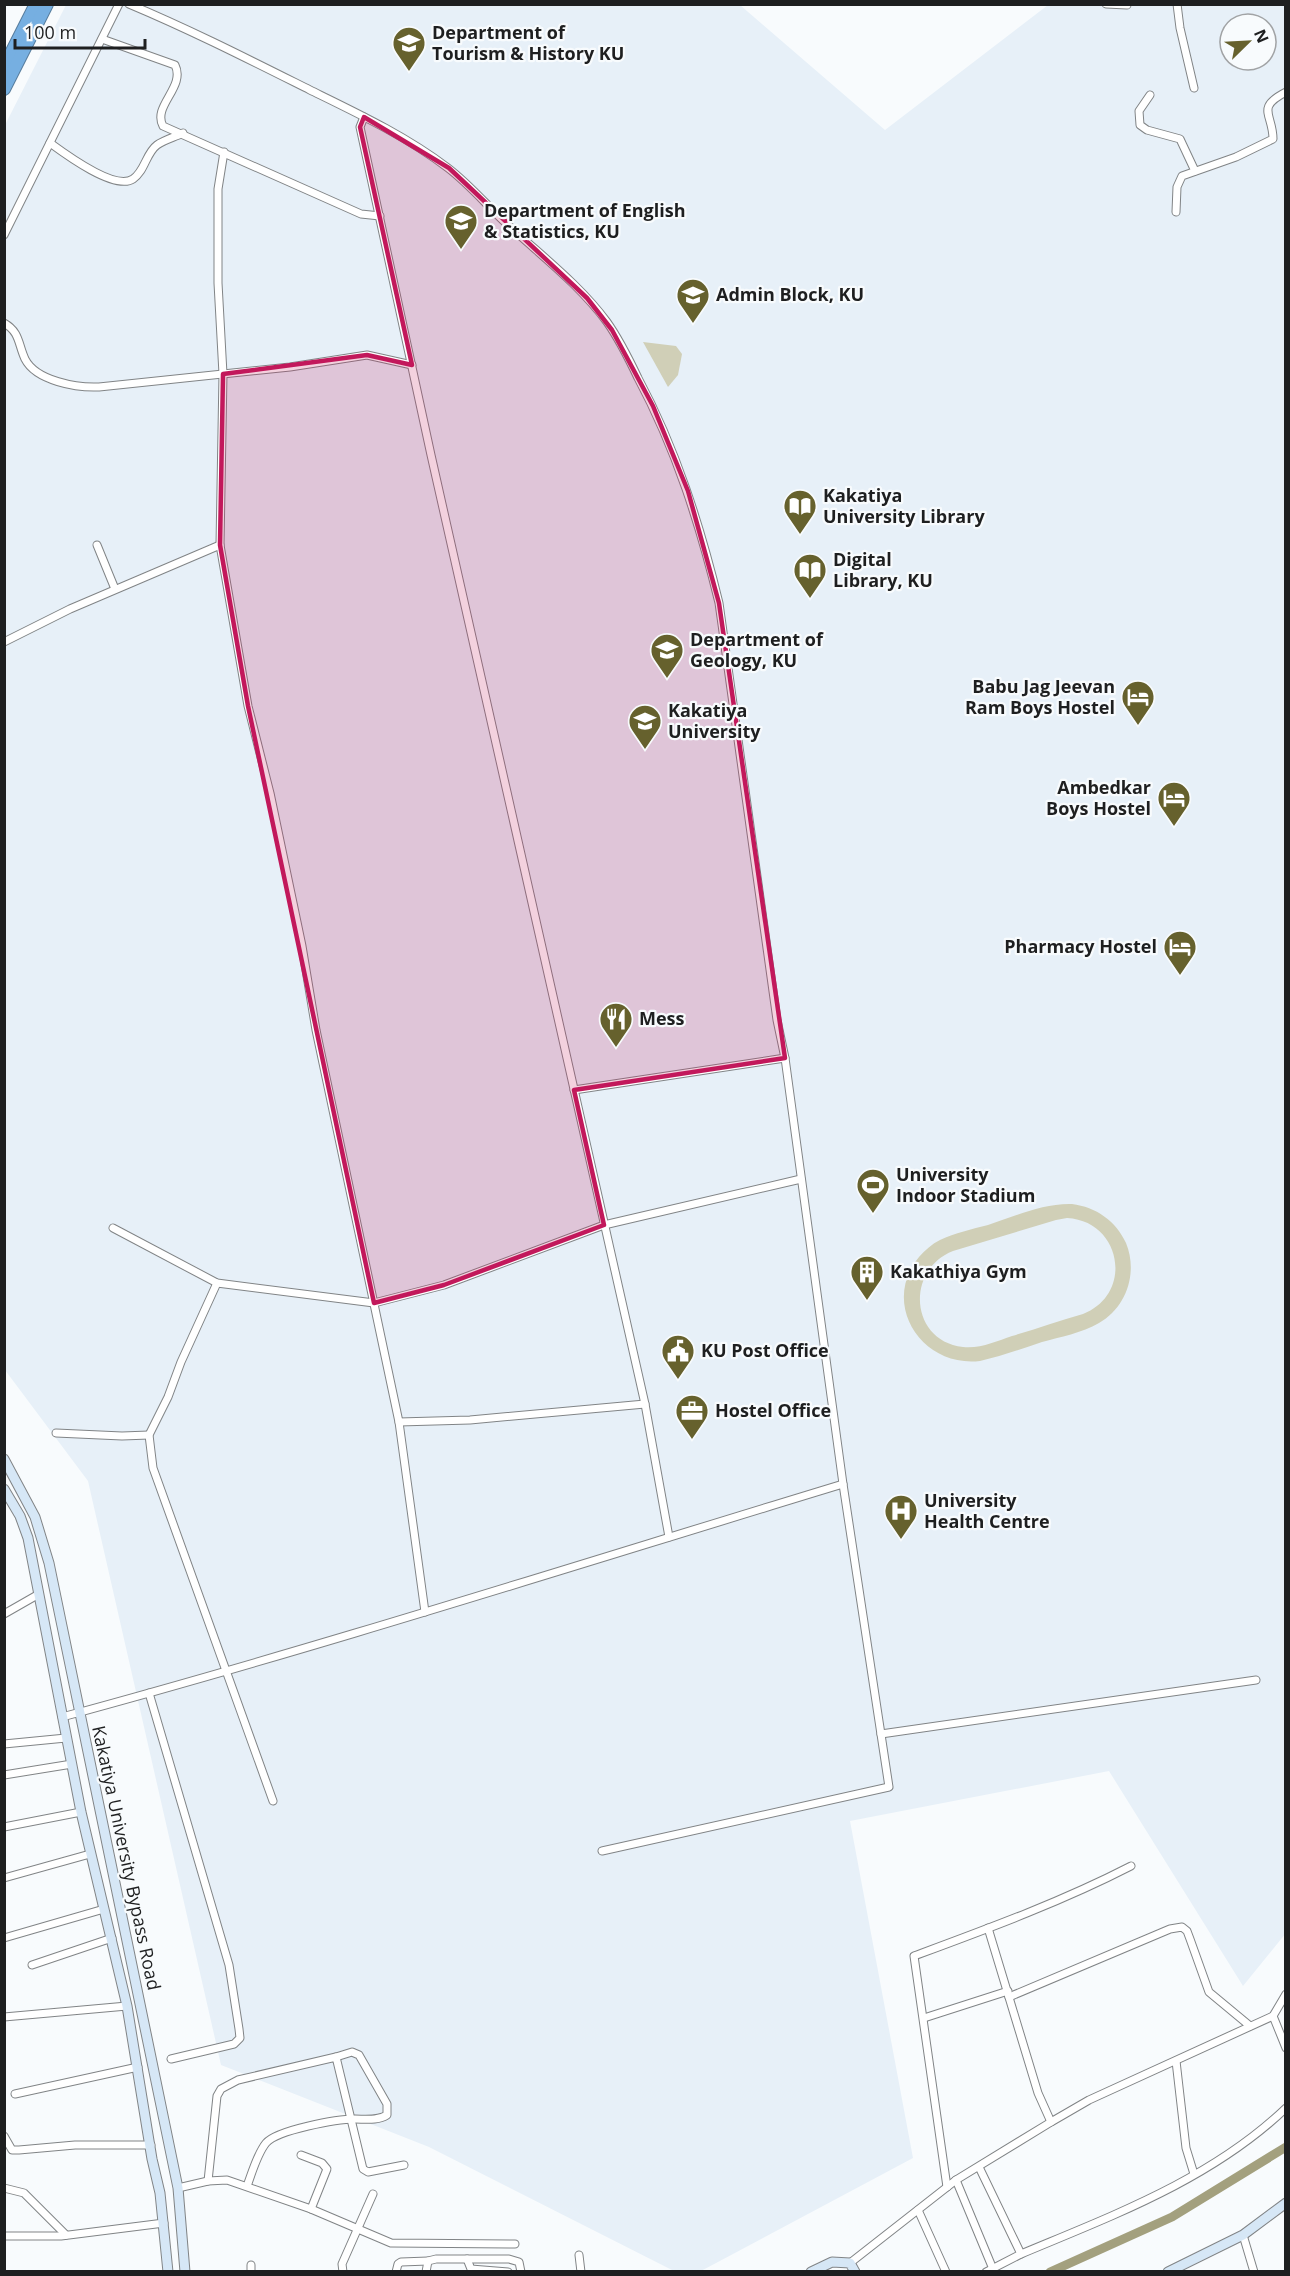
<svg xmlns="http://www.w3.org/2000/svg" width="1290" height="2276" font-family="'Open Sans',sans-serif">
	<rect width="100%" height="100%" fill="#f8fbfd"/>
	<!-- built -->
	<path fill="#e7f0f8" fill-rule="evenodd" d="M66,5H740L885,130L1048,5H1285L1286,1933L1243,1986L1109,1771L850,1821L913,2158L701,2271H674L429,2147L221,2065L88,1481L5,1370L4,127ZM1230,24H1266V60H1230Z"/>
	<!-- green -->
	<g fill="#d0cfb7" fill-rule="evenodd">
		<path d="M643,342L676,346L682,354L678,375L668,387Z"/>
		<path d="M1072,1204C1096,1207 1116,1221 1126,1243C1138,1272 1127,1307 1099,1323C1082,1333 1060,1337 1042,1342C1021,1349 1001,1356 980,1361C922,1368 880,1304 919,1257C925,1250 932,1244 940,1240C955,1233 972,1229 988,1225C1015,1216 1044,1203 1072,1204ZM1067,1218C1122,1221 1134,1294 1083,1314C1059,1321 1036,1329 1012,1336C997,1341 980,1349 963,1347C910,1341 905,1270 953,1251L1056,1220Z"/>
	</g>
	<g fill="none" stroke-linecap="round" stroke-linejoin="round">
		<!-- canal -->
		<path stroke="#a3a07e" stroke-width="9" d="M1050,2272L1172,2217L1286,2147"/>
		<defs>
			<g id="street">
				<path d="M129,4C191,30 250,60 310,90C357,113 406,136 448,168C473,187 493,213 517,233C548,261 582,288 607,322C619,339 629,359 638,378C676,449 700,525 719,603L777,1020L785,1058L843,1484L889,1787L602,1851"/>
				<path d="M1106,4L1127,5"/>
				<path d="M1177,4L1180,28L1194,88"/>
				<path d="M102,39L175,65C186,87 152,106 163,126L361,214L380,216"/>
				<path d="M1150,95L1139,111L1140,125L1147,130L1180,139L1195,171"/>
				<path d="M364,117L360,127L431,455L645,1404L669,1537"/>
				<path d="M50,143C65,154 115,191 133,179C145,171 146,153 157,145C164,140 175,137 183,133"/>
				<path d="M224,152L218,189V283L223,374L220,545L248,706L270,793L302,946L316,1030L399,1422L425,1612"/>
				<path d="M1176,212L1177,187L1182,176L1236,157L1273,139C1273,114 1255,108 1286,92"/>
				<path d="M4,235L119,4"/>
				<path d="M4,323C20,332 18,344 25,359C36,381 77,388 99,387L290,367L367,355L412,365"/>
				<path d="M97,545L115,589"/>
				<path d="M4,642L70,609L220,545"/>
				<path d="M574,1090L785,1058"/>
				<path d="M113,1228L217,1283L374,1303L444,1285L604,1225L801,1179"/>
				<path d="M217,1283L181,1362L168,1397L149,1435L153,1468L273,1801"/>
				<path d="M399,1422L470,1420L645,1404"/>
				<path d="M56,1433L122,1436L149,1435"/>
				<path d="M4,1614L39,1594"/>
				<path d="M149,1693L229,1965L239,2029L240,2038L234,2044L171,2059"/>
				<path d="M62,1717C324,1646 583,1563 843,1484"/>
				<path d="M881,1734L1256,1680"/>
				<path d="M4,1744L66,1738"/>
				<path d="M4,1775L72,1764"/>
				<path d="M4,1827L81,1812"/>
				<path d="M4,1878L90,1854"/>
				<path d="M988,1928L1038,2093L1051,2122"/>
				<path d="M4,1938L104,1909"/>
				<path d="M32,1965L112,1938"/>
				<path d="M1009,1997L1170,1929L1182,1927L1187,1931L1190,1939L1209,1992L1250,2026"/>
				<path d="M1273,2016L1286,2048"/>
				<path d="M4,2017L127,2006"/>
				<path d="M924,2018L1008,1991"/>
				<path d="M1176,2061L1186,2148L1194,2174"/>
				<path d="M15,2094L138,2067"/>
				<path d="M4,2136L12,2150H19L75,2145H151"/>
				<path d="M301,2155L322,2163L327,2169L311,2209"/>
				<path d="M979,2167L1021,2254L986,2272"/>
				<path d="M956,2180L993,2269"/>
				<path d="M208,2181L217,2096L221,2089L238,2080L336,2057L363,2169L368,2172L404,2165"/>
				<path d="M247,2186C252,2173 257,2154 266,2143C277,2130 337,2119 355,2119C365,2119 378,2121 387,2115V2104L359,2055L352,2052L336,2057"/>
				<path d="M947,2187L914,1956C987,1929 1061,1902 1131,1866"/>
				<path d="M4,2188L24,2193L66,2235"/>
				<path d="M178,2188L208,2181L227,2180L311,2209L391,2243L515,2244"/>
				<path d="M918,2210L946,2272"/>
				<path d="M1243,2235L1254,2272"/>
				<path d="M4,2236H61L164,2223"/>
				<path d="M1021,2254C1114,2215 1212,2179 1286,2108"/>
				<path d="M579,2255L581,2272"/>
				<path d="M467,2259L471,2269L508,2272"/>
				<path d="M850,2263L956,2180L1051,2122L1089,2100L1273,2016L1286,1994"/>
				<path d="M251,2265V2272"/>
				<path d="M343,2272L342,2264L373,2194"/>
				<path d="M396,2272L398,2264L401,2262L428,2261"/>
				<path d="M426,2272L428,2261L436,2259H509L519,2262L521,2272"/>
			</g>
			<g id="secondary">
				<path d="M4,1459L35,1517L49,1563L178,2188L185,2272"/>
				<path d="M4,1489L20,1516L28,1538L81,1812L127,2006L152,2159L160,2193L168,2272"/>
				<path d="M811,2272L832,2262L850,2263L855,2272"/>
				<path d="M1168,2272L1243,2235L1286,2203"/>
			</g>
			<g id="highway">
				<path d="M4,67L36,4"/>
				<path d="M4,89L47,4"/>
			</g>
		</defs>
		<!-- street casing -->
		<use href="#street" stroke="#818486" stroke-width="9"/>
		<!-- secondary casing -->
		<use href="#secondary" stroke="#818486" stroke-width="11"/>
		<!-- highway casing -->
		<use href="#highway" stroke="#577d9d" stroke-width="14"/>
		<!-- street -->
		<use href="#street" stroke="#fff" stroke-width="7"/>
		<!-- secondary -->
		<use href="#secondary" stroke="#d6e7f6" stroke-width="9"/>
		<!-- highway -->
		<use href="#highway" stroke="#76afe1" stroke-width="12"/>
	</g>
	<!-- marked area -->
	<path fill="#c2185b" fill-opacity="0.2" stroke="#c2185b" stroke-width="4.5" stroke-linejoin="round" d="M364,117L449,168L587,298L612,330L653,406L688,491L719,603L785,1058L574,1090L604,1225L444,1285L374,1303L248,706L220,545L223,374L367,355L412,365L360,127Z"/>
	<!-- icons -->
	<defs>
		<symbol id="university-pin" viewBox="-11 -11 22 30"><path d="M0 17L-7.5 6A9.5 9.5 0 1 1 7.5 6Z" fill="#66612d" stroke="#f8fbfd"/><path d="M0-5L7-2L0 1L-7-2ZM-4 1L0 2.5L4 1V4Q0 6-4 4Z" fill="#fff"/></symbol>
		<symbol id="library-pin" viewBox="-11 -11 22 30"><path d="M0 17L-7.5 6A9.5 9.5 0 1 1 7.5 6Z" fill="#66612d" stroke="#f8fbfd"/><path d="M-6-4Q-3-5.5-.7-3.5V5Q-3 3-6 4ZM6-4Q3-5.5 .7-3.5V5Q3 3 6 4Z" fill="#fff"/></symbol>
		<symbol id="hotel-pin" viewBox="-11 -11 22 30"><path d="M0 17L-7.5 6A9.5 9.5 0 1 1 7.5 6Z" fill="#66612d" stroke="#f8fbfd"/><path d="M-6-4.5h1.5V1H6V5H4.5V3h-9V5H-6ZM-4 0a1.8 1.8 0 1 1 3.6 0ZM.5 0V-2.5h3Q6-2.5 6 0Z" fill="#fff"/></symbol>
		<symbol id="restaurant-pin" viewBox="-11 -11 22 30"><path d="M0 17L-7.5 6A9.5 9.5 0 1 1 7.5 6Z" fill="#66612d" stroke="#f8fbfd"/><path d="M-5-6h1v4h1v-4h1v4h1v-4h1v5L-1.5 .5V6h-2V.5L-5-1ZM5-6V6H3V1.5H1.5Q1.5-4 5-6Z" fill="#fff"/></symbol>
		<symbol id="stadium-pin" viewBox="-11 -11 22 30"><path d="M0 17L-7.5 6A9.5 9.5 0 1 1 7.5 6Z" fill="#66612d" stroke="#f8fbfd"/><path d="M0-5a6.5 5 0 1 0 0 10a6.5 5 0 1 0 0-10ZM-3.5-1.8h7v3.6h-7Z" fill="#fff"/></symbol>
		<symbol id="building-pin" viewBox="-11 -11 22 30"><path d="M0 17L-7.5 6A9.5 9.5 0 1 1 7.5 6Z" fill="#66612d" stroke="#f8fbfd"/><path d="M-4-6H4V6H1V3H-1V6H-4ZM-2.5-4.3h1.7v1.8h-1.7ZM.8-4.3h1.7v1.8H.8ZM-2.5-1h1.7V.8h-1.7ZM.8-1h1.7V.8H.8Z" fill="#fff"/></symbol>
		<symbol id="civic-pin" viewBox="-11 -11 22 30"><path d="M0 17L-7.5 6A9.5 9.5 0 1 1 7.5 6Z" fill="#66612d" stroke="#f8fbfd"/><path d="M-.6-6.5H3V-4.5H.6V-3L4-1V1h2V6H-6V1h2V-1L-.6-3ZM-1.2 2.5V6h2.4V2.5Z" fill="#fff"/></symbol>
		<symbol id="office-pin" viewBox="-11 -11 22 30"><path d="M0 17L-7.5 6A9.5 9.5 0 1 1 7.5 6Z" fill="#66612d" stroke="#f8fbfd"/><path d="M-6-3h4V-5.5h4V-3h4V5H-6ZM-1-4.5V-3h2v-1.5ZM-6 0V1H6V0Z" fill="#fff"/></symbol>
		<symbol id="hospital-pin" viewBox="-11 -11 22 30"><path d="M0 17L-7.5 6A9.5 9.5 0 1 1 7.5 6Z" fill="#66612d" stroke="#f8fbfd"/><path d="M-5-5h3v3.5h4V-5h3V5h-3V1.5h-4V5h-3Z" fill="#fff"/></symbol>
	</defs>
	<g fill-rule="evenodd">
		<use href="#university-pin" x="390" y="24" width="38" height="52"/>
		<use href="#university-pin" x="442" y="202" width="38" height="52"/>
		<use href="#university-pin" x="674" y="276" width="38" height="52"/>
		<use href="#library-pin" x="781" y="487" width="38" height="52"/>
		<use href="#library-pin" x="791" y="551" width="38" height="52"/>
		<use href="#university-pin" x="648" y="631" width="38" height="52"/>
		<use href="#hotel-pin" x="1119" y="678" width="38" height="52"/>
		<use href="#university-pin" x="626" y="702" width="38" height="52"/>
		<use href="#hotel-pin" x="1155" y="779" width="38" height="52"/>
		<use href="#hotel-pin" x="1161" y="928" width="38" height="52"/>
		<use href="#restaurant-pin" x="597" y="1000" width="38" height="52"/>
		<use href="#stadium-pin" x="854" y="1166" width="38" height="52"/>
		<use href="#building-pin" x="848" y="1253" width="38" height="52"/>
		<use href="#civic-pin" x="659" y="1332" width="38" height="52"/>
		<use href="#office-pin" x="673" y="1392" width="38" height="52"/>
		<use href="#hospital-pin" x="882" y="1492" width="38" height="52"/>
	</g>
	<g text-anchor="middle" stroke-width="4.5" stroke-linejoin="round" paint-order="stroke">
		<!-- poi labels -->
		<g font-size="18" font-weight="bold" fill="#1e1f20" stroke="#f8fbfd" text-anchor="start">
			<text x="432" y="39">Department of<tspan x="432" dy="21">Tourism &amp; History KU</tspan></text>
			<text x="484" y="217">Department of English<tspan x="484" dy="21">&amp; Statistics, KU</tspan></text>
			<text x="716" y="301">Admin Block, KU</text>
			<text x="823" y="502">Kakatiya<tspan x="823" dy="21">University Library</tspan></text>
			<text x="833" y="566">Digital<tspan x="833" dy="21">Library, KU</tspan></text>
			<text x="690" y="646">Department of<tspan x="690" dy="21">Geology, KU</tspan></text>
			<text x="1115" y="693" text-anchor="end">Babu Jag Jeevan<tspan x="1115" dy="21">Ram Boys Hostel</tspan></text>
			<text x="668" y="717">Kakatiya<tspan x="668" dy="21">University</tspan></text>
			<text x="1151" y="794" text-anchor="end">Ambedkar<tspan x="1151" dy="21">Boys Hostel</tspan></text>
			<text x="1157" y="953" text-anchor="end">Pharmacy Hostel</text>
			<text x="639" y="1025">Mess</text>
			<text x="896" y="1181">University<tspan x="896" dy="21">Indoor Stadium</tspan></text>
			<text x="890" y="1278">Kakathiya Gym</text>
			<text x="701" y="1357">KU Post Office</text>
			<text x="715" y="1417">Hostel Office</text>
			<text x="924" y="1507">University<tspan x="924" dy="21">Health Centre</tspan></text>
		</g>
		<!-- street labels -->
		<g font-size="18" fill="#1e1f20" stroke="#f8fbfd">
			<text transform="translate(126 1858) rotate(78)" y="6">Kakatiya University Bypass Road</text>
		</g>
	</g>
	<!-- border -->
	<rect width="1290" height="2276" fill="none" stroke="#1e1f20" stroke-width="12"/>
	<!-- north arrow -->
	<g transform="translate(1248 42) rotate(66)"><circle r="28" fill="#f8fbfd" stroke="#a1a3a5" stroke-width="1.5"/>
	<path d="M0-4.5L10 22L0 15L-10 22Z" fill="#66612d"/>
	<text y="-9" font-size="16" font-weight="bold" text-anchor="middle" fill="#1e1f20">N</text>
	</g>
	<!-- scale -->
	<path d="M15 39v9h130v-9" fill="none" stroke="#1e1f20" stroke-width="3"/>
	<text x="24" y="39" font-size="18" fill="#1e1f20" stroke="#f8fbfd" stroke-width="4.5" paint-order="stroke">100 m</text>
</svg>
